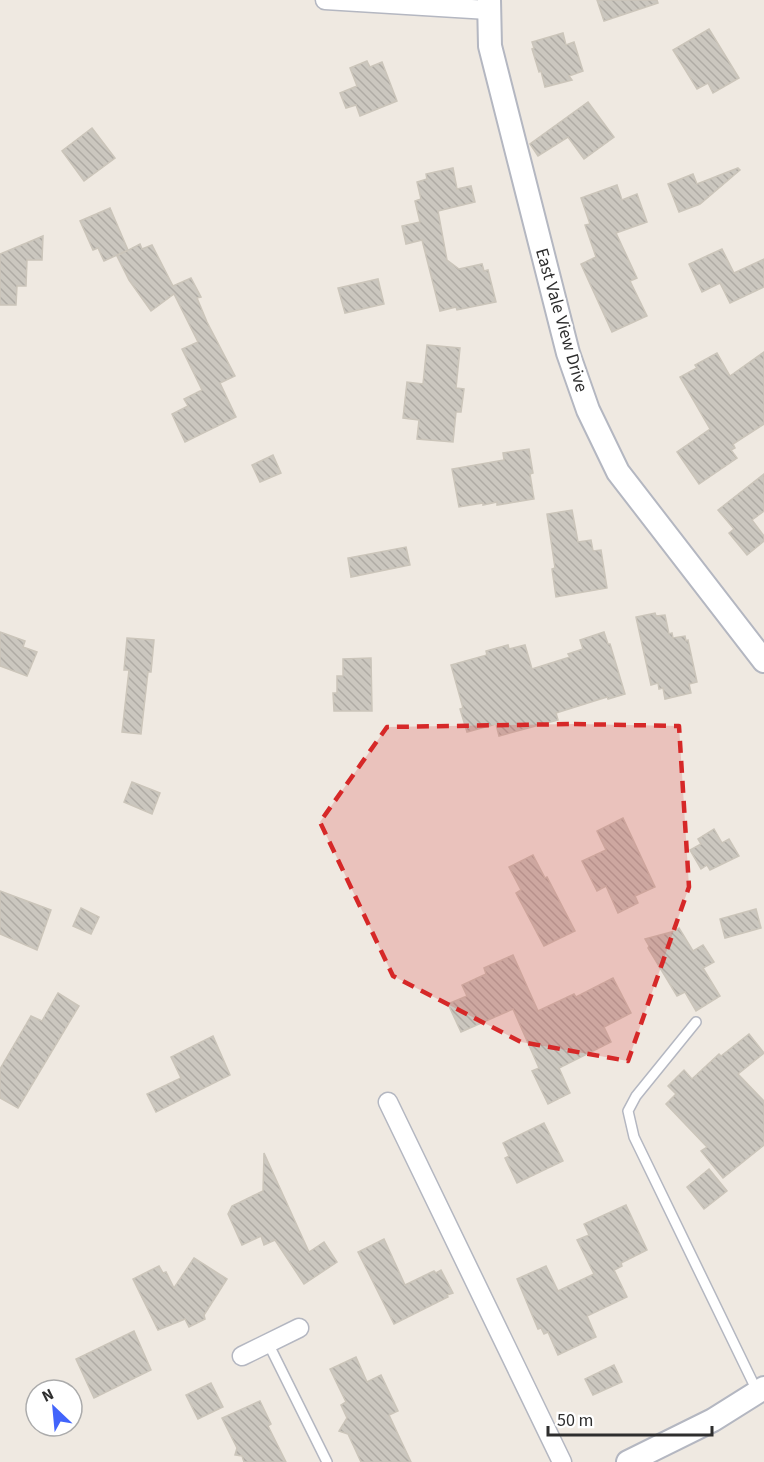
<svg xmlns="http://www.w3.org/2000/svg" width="764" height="1462" font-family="'Source Sans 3',sans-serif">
	<defs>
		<pattern id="building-back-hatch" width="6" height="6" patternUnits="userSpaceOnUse" patternTransform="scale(1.5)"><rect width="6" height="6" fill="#cbc7bf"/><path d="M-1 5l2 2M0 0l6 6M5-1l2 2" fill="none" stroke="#afaba4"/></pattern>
	</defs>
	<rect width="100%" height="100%" fill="#efe9e1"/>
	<!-- building -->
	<g fill="url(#building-back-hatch)" stroke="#cbc5ba" stroke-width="1.5">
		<path d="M597,0H657L658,3L604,21Z"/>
		<path d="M709,29L739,78L713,93L708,83L697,89L673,50Z"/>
		<path d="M563,33L566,45L574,42L583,71L569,76L572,80L545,87L541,71L539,72L532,49L534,48L532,42Z"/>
		<path d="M367,61L370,67L382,62L397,101L360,116L356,105L346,108L340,93L357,86L350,68Z"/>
		<path d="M588,102L614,137L584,159L568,137L538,156L530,144Z"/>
		<path d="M92,128L115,158L84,181L62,151Z"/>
		<path d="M453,168L457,189L471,186L475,202L438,211L447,260L459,269L482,264L484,271L488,270L496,302L457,310L456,307L440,311L422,240L406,244L402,226L420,222L415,201L421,199L417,182L427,179L426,174Z"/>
		<path d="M738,168L740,170L700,204L679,212L668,184L693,174L697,184Z"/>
		<path d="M617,185L622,200L637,194L647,222L616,233L637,278L630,281L647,316L612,332L581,264L596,257L585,225L590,224L581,198Z"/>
		<path d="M110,208L128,250L104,261L98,248L93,250L80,221Z"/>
		<path d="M43,236L42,260H27L26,286H17L16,305H0V254Z"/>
		<path d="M140,244L142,249L152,245L173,286L191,278L201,297L197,298L207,322L235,376L220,383L236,417L185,442L172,414L188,406L184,399L202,390L182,349L198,342L174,294L151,311L129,280L117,256Z"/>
		<path d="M722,249L734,273L764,259V287L730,303L720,283L702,292L689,264Z"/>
		<path d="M378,279L384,304L345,313L338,288Z"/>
		<path d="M427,345L460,348L456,388L464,389L461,412H456L453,442L417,439L419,420L403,418L407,382L423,384Z"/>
		<path d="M764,352V424L733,444L735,448L731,450L737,458L699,484L677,452L710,429L680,377L697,368L695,365L717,353L730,376Z"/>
		<path d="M529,449L533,473L530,474L534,499L497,505V502L483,505V503L459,507L452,469L504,460L503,453Z"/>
		<path d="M273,455L281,473L260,482L252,465Z"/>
		<path d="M764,474V511L752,520L764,536V541L747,555L729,533L734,529L718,510Z"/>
		<path d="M572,510L578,542L591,540L593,551L601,550L607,588L556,597L552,569L555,568L547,514Z"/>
		<path d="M406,547L410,565L351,577L348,558Z"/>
		<path d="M655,613L656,616L665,615L669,634L672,633L673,638L685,636L686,641L688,640L697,682L689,684L691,693L665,699L663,688L659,689L658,683L651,685L636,617Z"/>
		<path d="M0,632L25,641L23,647L37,652L27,676L0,666Z"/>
		<path d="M604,632L608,644H610L625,694L608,699L607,697L556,713L558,720L499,736L496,724L467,732L460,709L463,708L451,665L487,655L486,651L508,645L509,649L525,645L532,669L570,657L568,654L583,649L580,640Z"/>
		<path d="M127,638L154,640L151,672H148L141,734L122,732L129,670H124Z"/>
		<path d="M371,658L372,711H334L333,693H337V676H343V659Z"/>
		<path d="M132,782L160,793L152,814L124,802Z"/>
		<path d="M623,818L655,887L635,896L638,903L618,913L606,886L597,891L582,861L606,850L597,831Z"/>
		<path d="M714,829L722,843L729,839L739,856L710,870L707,865L701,869L690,850L701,844L698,839Z"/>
		<path d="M533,855L545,878L547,877L575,931L544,946L516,893L521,890L509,867Z"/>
		<path d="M0,891L51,910L37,950L0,934Z"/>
		<path d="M81,908L99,917L91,934L73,926Z"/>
		<path d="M756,909L761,928L725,938L720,919Z"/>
		<path d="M679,928L693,951L703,945L714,962L703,968L720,996L696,1011L685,992L677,996L648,948L649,946L645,939L675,931Z"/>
		<path d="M513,955L538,1011L574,994L576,997L613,978L631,1013L604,1027L611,1042L559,1068L570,1093L548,1104L532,1071L539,1068L513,1009L461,1032L448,1004L467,996L462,985L486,974L484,968Z"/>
		<path d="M58,993L79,1006L18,1108L0,1098V1069L31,1016L42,1021Z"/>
		<path d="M749,1034L764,1053L738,1074L764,1101V1145L723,1178L701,1151L707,1147L666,1104L676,1094L668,1086L684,1070L692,1079L719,1054L721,1056Z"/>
		<path d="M213,1036L230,1075L156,1112L147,1094L181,1078L171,1057Z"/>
		<path d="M544,1123L563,1161L517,1183L505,1158L509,1156L503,1143Z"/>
		<path d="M264,1153L309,1252L324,1242L337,1262L304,1284L275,1240L264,1245L261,1236L242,1245L228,1214L232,1206L263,1191Z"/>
		<path d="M709,1169L727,1191L704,1209L687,1187Z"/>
		<path d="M626,1205L647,1250L621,1263L622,1266L614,1270L627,1297L587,1316L596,1337L558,1355L548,1332L544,1334L541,1328L538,1329L517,1279L546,1266L558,1291L594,1274L577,1240L589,1235L584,1224Z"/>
		<path d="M384,1239L405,1285L434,1271L436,1273L441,1270L453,1293L447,1295L448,1297L394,1324L358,1252Z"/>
		<path d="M194,1258L227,1279L204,1315L205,1319L189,1327L185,1319L158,1330L133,1279L159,1266L163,1273L166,1272L174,1288Z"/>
		<path d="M134,1331L151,1370L94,1398L76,1359Z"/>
		<path d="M356,1357L367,1382L381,1375L398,1411L389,1415L411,1462H361L348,1434L339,1431L347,1418L341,1405L346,1402L330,1369Z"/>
		<path d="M614,1365L622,1382L593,1395L585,1379Z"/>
		<path d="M211,1383L223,1407L198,1419L186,1395Z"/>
		<path d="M260,1401L271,1424L268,1426L286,1462H244L242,1456L235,1455L237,1448L222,1418Z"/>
	</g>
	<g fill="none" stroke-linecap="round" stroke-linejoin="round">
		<defs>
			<g id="service">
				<path d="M696,1022L636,1096L628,1111L634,1137L757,1391"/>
				<path d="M268,1343L327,1462"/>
			</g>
			<g id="minor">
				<path d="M325,0L488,10"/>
				<path d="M388,1102L562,1462"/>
				<path d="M242,1356L299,1328"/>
			</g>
			<g id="tertiary">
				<path d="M489,0L490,46L568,353L588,410L618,472L764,661"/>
				<path d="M628,1462L713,1420L764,1388"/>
			</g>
		</defs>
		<!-- service casing -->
		<use href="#service" stroke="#b4b7c1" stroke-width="12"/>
		<!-- minor casing -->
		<use href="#minor" stroke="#b4b7c1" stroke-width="21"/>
		<!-- tertiary casing -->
		<use href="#tertiary" stroke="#b4b7c1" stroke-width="26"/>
		<!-- service -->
		<use href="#service" stroke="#fff" stroke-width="9"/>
		<!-- minor -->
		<use href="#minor" stroke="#fff" stroke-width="18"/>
		<!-- tertiary -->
		<use href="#tertiary" stroke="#fff" stroke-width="22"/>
	</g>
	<!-- marked area -->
	<path fill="#d62828" fill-opacity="0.2" stroke="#d62828" stroke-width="4.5" stroke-dasharray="12 8" stroke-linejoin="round" d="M574,724L679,726L689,887L628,1061L521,1042L393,976L320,822L387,727Z"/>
	<g text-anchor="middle" stroke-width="5" stroke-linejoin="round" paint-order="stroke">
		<!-- street labels -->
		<g font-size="18" fill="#2e2e2e" stroke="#fff">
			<text transform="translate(562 320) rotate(74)" y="6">East Vale View Drive</text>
		</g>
	</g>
	<!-- north arrow -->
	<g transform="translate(54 1408) rotate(334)"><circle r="28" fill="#ffffff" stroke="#ababab" stroke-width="1.5"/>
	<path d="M0-4.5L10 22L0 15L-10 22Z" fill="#4264fb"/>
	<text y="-9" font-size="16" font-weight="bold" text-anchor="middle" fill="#2e2e2e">N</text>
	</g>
	<!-- scale -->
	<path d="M548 1426v9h164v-9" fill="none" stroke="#2e2e2e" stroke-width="3"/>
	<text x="557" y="1426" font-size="18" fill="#2e2e2e" stroke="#ffffff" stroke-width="4.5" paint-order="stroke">50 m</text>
</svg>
